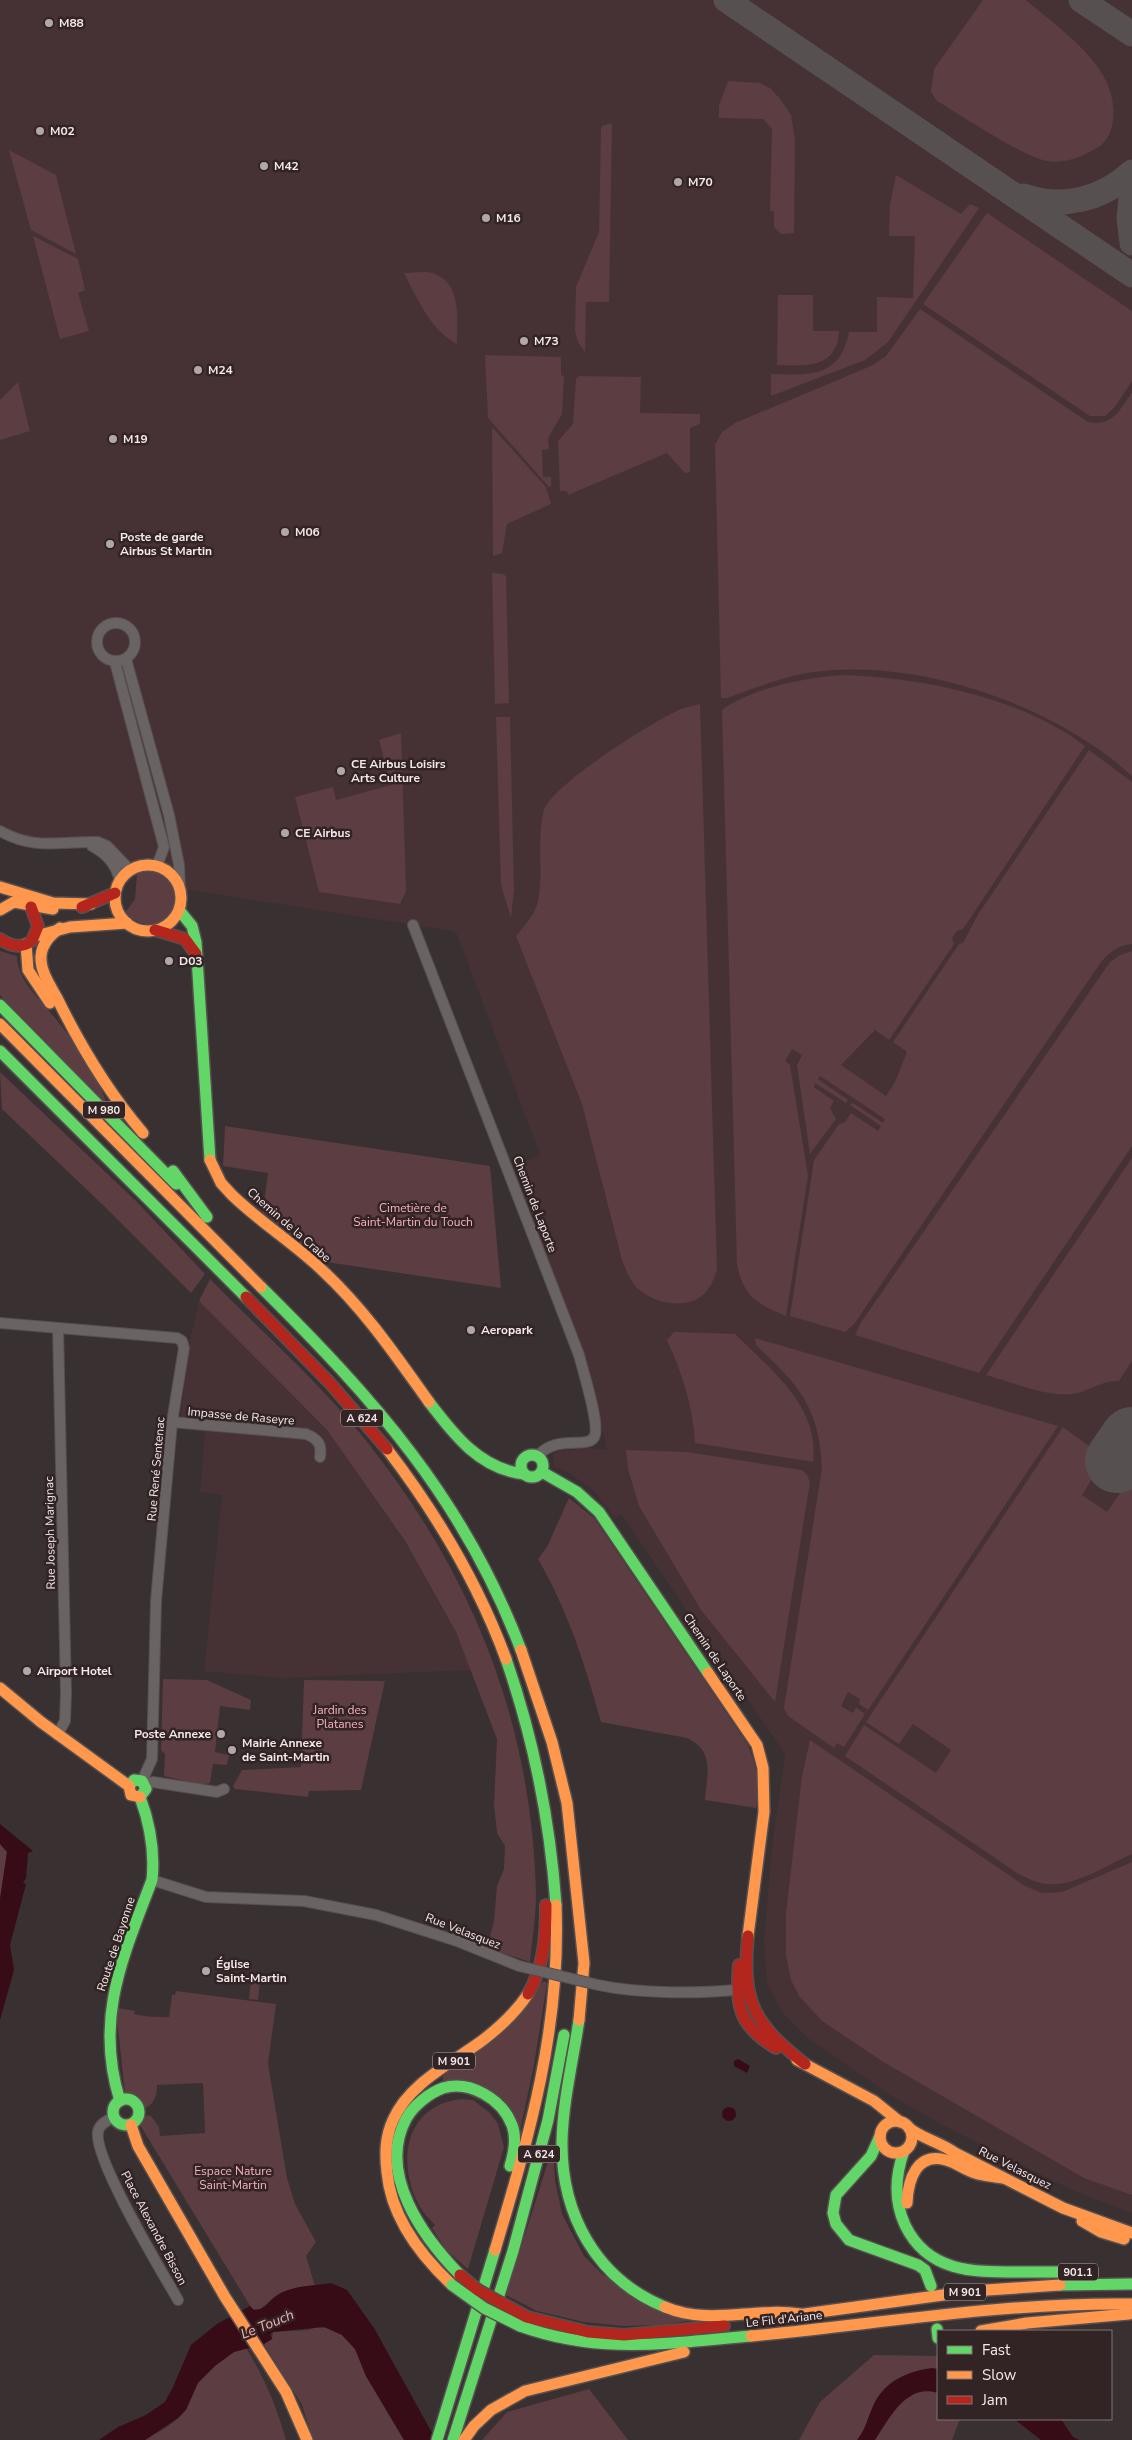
<svg xmlns="http://www.w3.org/2000/svg" width="1132" height="2440" font-family="'Nunito Sans',sans-serif">
	<rect width="100%" height="100%" fill="#383031"/>
	<!-- built -->
	<g fill="#463234">
		<path d="M0,0H1132V2213L1074,2191L948,2128L890,2095L808,2038L783,2013L767,1984L764,1940L772,1848L785,1754L621,1514L615,1518L594,1491L569,1473L554,1467L553,1455L559,1451L586,1448L607,1450L591,1378L514,1166L540,1155L457,934L452,931L183,889L177,875L160,863H128L88,841L49,844L0,831Z"/>
		<path d="M199,1301L327,1430L405,1542L456,1632L472,1670L280,1678L204,1671L222,1495L200,1492L205,1432L179,1429L190,1340Z"/>
	</g>
	<!-- green -->
	<g fill="#5c3d41">
		<path d="M983,0H1026C1060,30 1120,67 1113,120C1112,129 1108,140 1100,146C1084,156 1066,164 1047,161C1025,158 959,114 937,101L931,92L934,69Z"/>
		<path d="M728,81L760,83L770,88L781,100L791,115L795,140L794,233L781,234L774,227V211H770L772,129L763,119L719,118V106Z"/>
		<path d="M612,123L609,302H586L585,352L578,342L575,331L576,287L599,232L601,129L602,126Z"/>
		<path d="M9,150L56,175L76,254L31,230Z"/>
		<path d="M896,175L961,214L970,204L979,208L888,342L865,360L771,396V374C810,375 840,378 849,332H877V297L913,298L915,236H889L890,205Z"/>
		<path d="M987,213L1132,311V381L1114,408L1105,416H1090L923,304Z"/>
		<path d="M33,236L78,259L85,290L78,293L89,331L60,339Z"/>
		<path d="M404,273C413,273 427,270 435,274C462,284 457,320 457,344C431,331 417,298 404,273Z"/>
		<path d="M778,295H813V331H839C837,369 806,366 777,365Z"/>
		<path d="M920,309L1088,422C1112,427 1120,410 1132,392V776C1055,705 919,658 814,672C784,676 756,688 727,698H721L715,445L722,432L735,423L871,366L886,356Z"/>
		<path d="M485,355L561,357V375L564,376L562,414L548,438L549,449L542,450L543,477H551V486L549,487L488,418Z"/>
		<path d="M579,376L641,377L640,413L700,414V424L690,428V472L685,473L667,453L568,495L567,491H560L558,441L573,424L576,379Z"/>
		<path d="M18,382L30,431L0,440V400Z"/>
		<path d="M492,427L546,487L551,504L507,524L502,553L493,556Z"/>
		<path d="M492,573L503,574L506,576L509,703L495,704Z"/>
		<path d="M841,675C920,677 1021,697 1085,746L963,929L957,931L952,938L954,944L889,1040L875,1030L841,1065L886,1096L895,1082L907,1052L893,1042L959,944L963,943L977,916L1089,750L1132,782V944C1118,945 1110,952 1101,962L854,1324L845,1332L790,1316L814,1160L839,1124L845,1122L851,1113L878,1131L881,1126L850,1105L853,1103L883,1123L885,1119L820,1076L818,1079L848,1100L846,1103L815,1083L814,1087L834,1101L830,1108L836,1119L810,1154L797,1065L802,1055L792,1049L785,1061L790,1065L808,1176L786,1316C757,1304 744,1297 737,1265L722,710C750,688 806,678 841,675Z"/>
		<path d="M700,704L717,1270C714,1279 711,1287 704,1294C686,1311 652,1303 636,1287C629,1279 626,1269 622,1260L582,1104L516,936C524,926 535,915 538,901C544,871 536,839 544,810C552,785 649,724 675,712C682,708 692,706 700,704Z"/>
		<path d="M496,717H510L514,890L511,918L501,885Z"/>
		<path d="M401,733L406,891L400,904L319,892L295,797L333,787L336,800L391,785L379,740Z"/>
		<path d="M147,871C201,875 172,954 125,913L135,899L137,874Z"/>
		<path d="M0,951L17,956C17,982 44,1003 59,1023C76,1044 100,1079 107,1105L0,995Z"/>
		<path d="M1132,951V1146L979,1373L855,1335L860,1324L1110,962L1120,955Z"/>
		<path d="M0,1072L137,1202L205,1274L191,1293L103,1205L2,1109Z"/>
		<path d="M225,1126L490,1166L501,1288L326,1262L263,1212L268,1173L223,1166Z"/>
		<path d="M1132,1158V1361L1119,1381C1101,1380 1089,1392 1072,1394C1044,1397 1013,1382 986,1375Z"/>
		<path d="M210,1279C261,1331 318,1381 364,1438C472,1573 532,1721 536,1895C536,1917 532,1940 530,1962L487,1948L494,1921L497,1886L504,1869L505,1846L497,1833L494,1804L497,1739L456,1632L405,1541L327,1430L199,1301Z"/>
		<path d="M674,1332L735,1334C770,1369 820,1406 813,1462L695,1443C693,1406 682,1373 667,1340Z"/>
		<path d="M755,1338L1058,1426L868,1710L859,1704L860,1699L848,1692L841,1706L853,1713L856,1707L865,1714L844,1747L837,1743L834,1748L788,1716L784,1708L822,1468C819,1406 799,1386 756,1345Z"/>
		<path d="M1063,1427L1105,1458L1082,1495L1107,1512L1130,1479L1132,1481V1854C1107,1865 1075,1887 1047,1884C1036,1883 1027,1878 1017,1873L845,1756L864,1725L936,1773L951,1750L913,1724L899,1744L866,1722Z"/>
		<path d="M626,1450L687,1452L802,1470L807,1475L810,1482L775,1702L701,1610L639,1506L628,1469Z"/>
		<path d="M569,1498L594,1518L748,1745C757,1767 760,1784 756,1808L705,1800C707,1774 715,1751 687,1738L601,1722C585,1664 568,1611 538,1559L547,1547Z"/>
		<path d="M163,1679L207,1680L251,1700L250,1710L220,1706L215,1752L229,1755L227,1765L213,1764L210,1783L202,1785L164,1776L165,1754L161,1750Z"/>
		<path d="M304,1680L385,1681L361,1790L309,1791L308,1797L235,1789L233,1786L242,1770L301,1767Z"/>
		<path d="M810,1740L1025,1886L1042,1893L1062,1892L1132,1862V2195L1084,2178L885,2063L822,2021L799,1996L791,1980L786,1955V1913L802,1776Z"/>
		<path d="M0,1844L7,1852L0,1899Z"/>
		<path d="M251,1981L260,1982L258,2000L249,1999Z"/>
		<path d="M544,1981L547,1983L534,2065L520,2131L514,2115L443,2084V2076Z"/>
		<path d="M176,1991L276,2004L268,2064L287,2178L295,2204L316,2242L306,2256L315,2286L296,2288L278,2295L260,2309H252L140,2125C142,2119 143,2114 151,2116L159,2127L160,2136L205,2133L203,2083L157,2085C157,2094 155,2103 146,2108L125,2093L117,2019L118,2008L135,2011L134,2014C146,2017 157,2017 169,2017L172,1995H175Z"/>
		<path d="M462,2099L473,2100L490,2113L498,2124L504,2147L468,2269L446,2250L432,2228L435,2225C430,2219 424,2214 420,2207C396,2163 404,2105 462,2099Z"/>
		<path d="M553,2146L555,2180L562,2214L584,2256L602,2274L688,2321L661,2325L624,2326L584,2322L537,2311L506,2295Z"/>
		<path d="M317,2327L330,2328L342,2335L355,2349L366,2376L404,2440H313L302,2405L264,2344L272,2339L273,2332L308,2330Z"/>
		<path d="M246,2348C264,2377 277,2407 286,2440H145C158,2432 177,2423 185,2410C189,2404 190,2397 192,2391C201,2374 226,2352 246,2348Z"/>
		<path d="M874,2355L938,2356V2419H960L952,2440H799L820,2402Z"/>
		<path d="M589,2389L628,2440H482L507,2412Z"/>
	</g>
	<!-- water -->
	<g fill="#370c16">
		<path d="M0,1824L33,1851L28,1853L26,1878L23,1883L26,1884L10,1945L14,1970L0,2020V1899L7,1852L0,1844Z"/>
		<path d="M738,2059L750,2066L747,2073L734,2066V2061Z"/>
		<circle cx="729" cy="2114" r="7"/>
		<path d="M331,2283L347,2290L374,2328L436,2440H404L366,2376L355,2349L342,2335L324,2327L273,2332L270,2334L272,2339L264,2344L234,2352L215,2366L198,2383L186,2410L178,2418L145,2440H99L118,2427L146,2415L165,2402L173,2387L191,2345L217,2324L250,2306L254,2310C266,2310 268,2301 276,2296C292,2285 313,2286 331,2283Z"/>
		<path d="M932,2368L938,2369V2393C906,2383 890,2418 875,2440H857C866,2429 868,2416 874,2404C885,2381 908,2371 932,2368Z"/>
		<path d="M1014,2419H1061L1073,2437L1079,2440H1041Z"/>
	</g>
	<g fill="none" stroke-linecap="round" stroke-linejoin="round">
		<!-- taxiway -->
		<g stroke="#565050" stroke-width="25">
			<path d="M726,0L1132,275"/>
			<path d="M1081,0L1132,34"/>
			<path d="M1132,188L1129,218L1132,243"/>
			<path d="M1024,196C1062,209 1102,200 1132,172"/>
		</g>
		<!-- runway -->
		<path stroke="#565050" stroke-width="64" d="M1117,1461L1132,1439"/>
		<defs>
			<g id="street">
				<circle cx="116" cy="642" r="19"/>
				<path d="M126,659L169,815L179,865L180,889"/>
				<path d="M115,662L164,847L157,866"/>
				<path d="M0,831C36,851 60,841 98,842L107,846L130,870"/>
				<path d="M92,846C107,854 116,864 120,881"/>
				<path d="M413,925L579,1355C583,1371 599,1421 595,1435C591,1451 556,1433 538,1456"/>
				<path d="M0,1323L177,1338L182,1341L184,1348L172,1422L156,1601L152,1759L142,1781"/>
				<path d="M172,1422L306,1434C318,1439 322,1444 320,1457"/>
				<path d="M57,1735L65,1721L66,1693L58,1328"/>
				<path d="M145,1784L153,1782L217,1792L224,1789"/>
				<path d="M152,1880L206,1897L304,1901L376,1915L457,1941L519,1966"/>
				<path d="M598,1985C640,1994 701,1994 744,1989"/>
				<path d="M114,2117C108,2120 99,2124 98,2132C93,2158 162,2272 178,2300"/>
			</g>
			<g id="fast">
				<path d="M179,910L192,926L196,942L210,1160"/>
				<path d="M0,1005L176,1184"/>
				<path d="M0,1051L246,1297"/>
				<path d="M173,1171L207,1217"/>
				<path d="M261,1287C373,1398 464,1499 521,1650"/>
				<path d="M429,1402C454,1435 480,1469 524,1474"/>
				<circle cx="532" cy="1466" r="11"/>
				<path d="M542,1472L577,1492L599,1512L708,1673"/>
				<path d="M506,1659C534,1740 550,1820 556,1905"/>
				<path d="M129,1786L134,1780L142,1781L146,1789L140,1797"/>
				<path d="M579,2020C573,2060 563,2101 562,2141C561,2214 596,2279 665,2307"/>
				<circle cx="126" cy="2112" r="13"/>
				<path d="M120,2101C94,2018 123,1957 152,1880C155,1851 150,1824 140,1797"/>
				<path d="M880,2136L871,2156L836,2195L833,2213L836,2224L849,2240L918,2265L925,2270L931,2286"/>
				<path d="M904,2151C895,2176 894,2201 905,2225C928,2273 974,2272 1020,2272C1043,2272 1066,2272 1089,2272"/>
				<path d="M460,2275C423,2237 377,2174 406,2119C413,2106 429,2093 443,2088C470,2080 502,2099 512,2125C517,2138 514,2153 510,2166"/>
				<path d="M1060,2285L1132,2284"/>
				<path d="M520,2326C601,2355 668,2343 751,2336"/>
				<path d="M937,2329L938,2338"/>
				<path d="M437,2440L495,2250"/>
				<path d="M453,2440L513,2251L548,2120L564,2035"/>
			</g>
			<g id="slow">
				<circle cx="148" cy="898" r="33"/>
				<path d="M0,887L53,903L91,904"/>
				<path d="M0,910L14,902L53,909"/>
				<path d="M60,928C51,935 42,943 41,956C40,971 50,985 57,998C81,1047 108,1092 143,1133"/>
				<path d="M36,936L70,927L127,923"/>
				<path d="M26,944L28,970L50,1003"/>
				<path d="M0,1024L261,1287"/>
				<path d="M210,1160L221,1183L232,1195C261,1223 295,1244 323,1271C365,1310 396,1356 429,1402"/>
				<path d="M387,1449C436,1513 478,1583 506,1659"/>
				<path d="M521,1650L552,1742L567,1803L584,1963L579,2020"/>
				<path d="M708,1673L757,1745L763,1768L764,1812L748,1936"/>
				<path d="M0,1688L41,1722L129,1786L131,1795L140,1797"/>
				<path d="M797,2060L874,2101L900,2122"/>
				<circle cx="896" cy="2137" r="16"/>
				<path d="M131,2125L138,2146L225,2297L286,2392L307,2440"/>
				<path d="M909,2128C923,2139 940,2142 955,2153L1063,2208L1132,2233"/>
				<path d="M907,2203C908,2179 917,2152 946,2160C957,2163 965,2170 975,2173C984,2176 993,2176 1002,2178"/>
				<path d="M1082,2221L1101,2232L1124,2239"/>
				<path d="M495,2250C530,2133 561,2028 556,1905"/>
				<path d="M452,2285C420,2255 391,2217 387,2172C385,2154 385,2137 393,2120C409,2083 452,2063 483,2040C500,2027 516,2012 528,1994"/>
				<path d="M665,2307C710,2326 754,2307 800,2314"/>
				<path d="M790,2316L972,2291L1060,2285"/>
				<path d="M981,2331L1027,2323L1129,2314"/>
				<path d="M751,2336C878,2324 1005,2302 1132,2304"/>
				<path d="M464,2440L474,2426L491,2410L525,2391L684,2352"/>
			</g>
			<g id="jam">
				<path d="M82,907L115,893"/>
				<path d="M155,930L185,939L196,954"/>
				<path d="M0,939C11,946 20,949 32,941L38,926L31,907"/>
				<path d="M246,1297L329,1382L387,1449"/>
				<path d="M748,1936C742,2002 753,2023 805,2064"/>
				<path d="M739,1965C735,2006 739,2026 776,2048"/>
				<path d="M528,1994C544,1967 546,1936 546,1905"/>
				<path d="M527,2317L588,2332L624,2335L724,2326"/>
			</g>
		</defs>
		<!-- street casing -->
		<use href="#street" stroke="#564f50" stroke-width="12"/>
		<!-- fast casing -->
		<use href="#fast" stroke="#564f50" stroke-width="14"/>
		<!-- slow casing -->
		<use href="#slow" stroke="#564f50" stroke-width="14"/>
		<!-- jam casing -->
		<use href="#jam" stroke="#564f50" stroke-width="14"/>
		<!-- street -->
		<use href="#street" stroke="#696363" stroke-width="10"/>
		<!-- fast -->
		<use href="#fast" stroke="#63d668" stroke-width="11"/>
		<!-- slow -->
		<use href="#slow" stroke="#ff974d" stroke-width="11"/>
		<!-- jam -->
		<use href="#jam" stroke="#b3261e" stroke-width="11"/>
		<defs>
			<path id="street-bridge" d="M519,1966L598,1985"/>
			<path id="fast-bridge" d="M452,2285L484,2308L520,2326"/>
			<path id="jam-bridge" d="M460,2275L478,2290L527,2317"/>
		</defs>
		<!-- street-bridge casing -->
		<use href="#street-bridge" stroke="#564f50" stroke-width="12" stroke-linecap="butt"/>
		<!-- fast-bridge casing -->
		<use href="#fast-bridge" stroke="#564f50" stroke-width="14" stroke-linecap="butt"/>
		<!-- jam-bridge casing -->
		<use href="#jam-bridge" stroke="#564f50" stroke-width="14" stroke-linecap="butt"/>
		<!-- street-bridge -->
		<use href="#street-bridge" stroke="#696363" stroke-width="10"/>
		<!-- fast-bridge -->
		<use href="#fast-bridge" stroke="#63d668" stroke-width="11"/>
		<!-- jam-bridge -->
		<use href="#jam-bridge" stroke="#b3261e" stroke-width="11"/>
	</g>
	<!-- markers -->
	<g fill="#b2a8a9" stroke="#322324" stroke-width="2">
		<circle cx="49" cy="23" r="5"/>
		<circle cx="40" cy="131" r="5"/>
		<circle cx="264" cy="166" r="5"/>
		<circle cx="678" cy="182" r="5"/>
		<circle cx="486" cy="218" r="5"/>
		<circle cx="524" cy="341" r="5"/>
		<circle cx="198" cy="370" r="5"/>
		<circle cx="113" cy="439" r="5"/>
		<circle cx="285" cy="532" r="5"/>
		<circle cx="110" cy="544" r="5"/>
		<circle cx="341" cy="771" r="5"/>
		<circle cx="285" cy="833" r="5"/>
		<circle cx="169" cy="961" r="5"/>
		<circle cx="471" cy="1330" r="5"/>
		<circle cx="27" cy="1671" r="5"/>
		<circle cx="221" cy="1734" r="5"/>
		<circle cx="232" cy="1750" r="5"/>
		<circle cx="206" cy="1971" r="5"/>
	</g>
	<g text-anchor="middle" stroke-width="5" stroke-linejoin="round" paint-order="stroke">
		<!-- shield labels -->
		<g fill="#322324" stroke="#baaeaf" stroke-width="1">
			<rect x="83" y="1101.5" width="42" height="17" rx="4"/>
			<rect x="341" y="1409.5" width="42" height="17" rx="4"/>
			<rect x="433" y="2052.5" width="42" height="17" rx="4"/>
			<rect x="518" y="2145.5" width="42" height="17" rx="4"/>
			<rect x="1058" y="2263.5" width="40" height="17" rx="4"/>
			<rect x="944" y="2283.5" width="42" height="17" rx="4"/>
		</g>
		<g font-size="11" font-weight="bold" fill="#f4e9ea">
			<text x="104" y="1114">M 980</text>
			<text x="362" y="1422">A 624</text>
			<text x="454" y="2065">M 901</text>
			<text x="539" y="2158">A 624</text>
			<text x="1078" y="2276">901.1</text>
			<text x="965" y="2296">M 901</text>
		</g>
		<!-- poi labels -->
		<g font-size="12" font-weight="bold" fill="#f4e9ea" stroke="#322324" text-anchor="start">
			<text x="59" y="27">M88</text>
			<text x="50" y="135">M02</text>
			<text x="274" y="170">M42</text>
			<text x="688" y="186">M70</text>
			<text x="496" y="222">M16</text>
			<text x="534" y="345">M73</text>
			<text x="208" y="374">M24</text>
			<text x="123" y="443">M19</text>
			<text x="295" y="536">M06</text>
			<text x="120" y="541">Poste de garde<tspan x="120" dy="14">Airbus St Martin</tspan></text>
			<text x="351" y="768">CE Airbus Loisirs<tspan x="351" dy="14">Arts Culture</tspan></text>
			<text x="295" y="837">CE Airbus</text>
			<text x="179" y="965">D03</text>
			<text x="481" y="1334">Aeropark</text>
			<text x="37" y="1675">Airport Hotel</text>
			<text x="211" y="1738" text-anchor="end">Poste Annexe</text>
			<text x="242" y="1747">Mairie Annexe<tspan x="242" dy="14">de Saint-Martin</tspan></text>
			<text x="216" y="1968">Église<tspan x="216" dy="14">Saint-Martin</tspan></text>
		</g>
		<!-- street labels -->
		<g font-size="12" fill="#f4e9ea" stroke="#322324">
			<text transform="translate(535 1204) rotate(69)" y="4">Chemin de Laporte</text>
			<text transform="translate(289 1225) rotate(41)" y="4">Chemin de la Crabe</text>
			<text transform="translate(241 1416) rotate(5)" y="4">Impasse de Raseyre</text>
			<text transform="translate(156 1469) rotate(-85)" y="4">Rue René Sentenac</text>
			<text transform="translate(50 1533) rotate(-91)" y="4">Rue Joseph Marignac</text>
			<text transform="translate(715 1657) rotate(56)" y="4">Chemin de Laporte</text>
			<text transform="translate(463 1931) rotate(21)" y="4">Rue Velasquez</text>
			<text transform="translate(116 1944) rotate(-72)" y="4">Route de Bayonne</text>
			<text transform="translate(1015 2168) rotate(27)" y="4">Rue Velasquez</text>
			<text transform="translate(154 2228) rotate(62)" y="4">Place Alexandre Bisson</text>
			<text transform="translate(784 2319) rotate(-6)" y="4">Le Fil d'Ariane</text>
		</g>
		<!-- park labels -->
		<g font-size="12" fill="#f8b2b9" stroke="#322324">
			<text x="413" y="1212">Cimetière de<tspan x="413" dy="14">Saint-Martin du Touch</tspan></text>
			<text x="340" y="1714">Jardin des<tspan x="340" dy="14">Platanes</tspan></text>
			<text x="233" y="2175">Espace Nature<tspan x="233" dy="14">Saint-Martin</tspan></text>
		</g>
		<!-- water labels -->
		<g font-size="14" font-style="italic" fill="#f7b1b8" stroke="#322324">
			<text transform="translate(267 2324) rotate(-22)" y="5">Le Touch</text>
		</g>
	</g>
	<!-- legend -->
	<rect x="937" y="2330" width="175" height="90" fill="#322324" stroke="#807273"/>
	<rect x="947" y="2346" width="25" height="8" fill="#63d668" stroke="#807273"/>
	<text x="982" y="2355" font-size="15" fill="#f4e9ea">Fast</text>
	<rect x="947" y="2371" width="25" height="8" fill="#ff974d" stroke="#807273"/>
	<text x="982" y="2380" font-size="15" fill="#f4e9ea">Slow</text>
	<rect x="947" y="2396" width="25" height="8" fill="#b3261e" stroke="#807273"/>
	<text x="982" y="2405" font-size="15" fill="#f4e9ea">Jam</text>
</svg>
